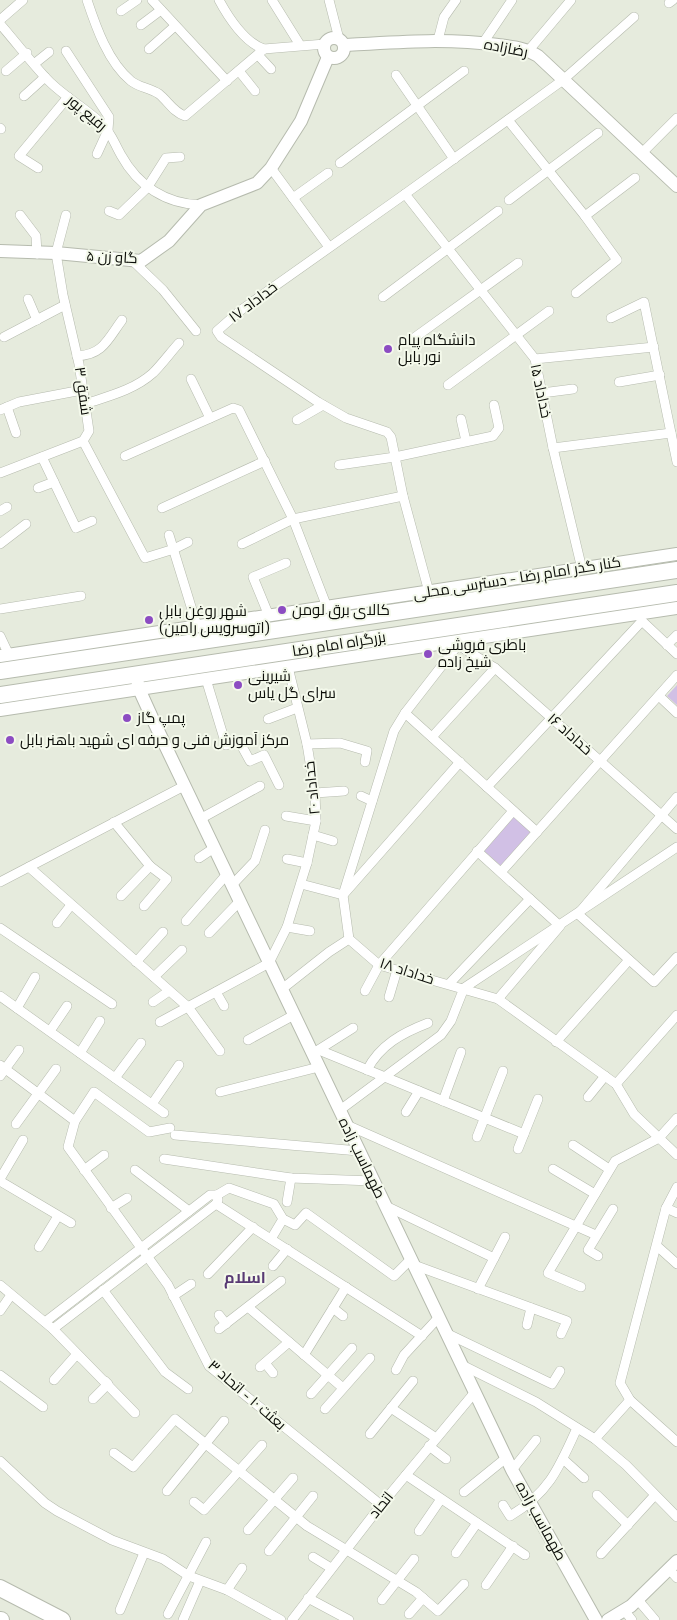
<svg xmlns="http://www.w3.org/2000/svg" width="677" height="1620" font-family="'Exo 2',Cairo,sans-serif">
	<rect width="100%" height="100%" fill="#e6ebdd"/>
	<!-- green -->
	<g fill="#d1c0e5">
		<path d="M677,685V705L667,696Z"/>
		<path d="M514,816L532,831L501,866L484,851Z"/>
	</g>
	<g fill="none" stroke-linecap="round" stroke-linejoin="round">
		<defs>
			<g id="street">
				<path d="M87,0C96,27 108,62 131,81C138,87 150,88 159,94C168,101 173,112 185,116L264,49"/>
				<path d="M152,0L227,81"/>
				<path d="M219,0C228,17 245,43 264,49L325,44"/>
				<path d="M272,0L300,45"/>
				<path d="M329,0L339,39"/>
				<path d="M669,3L673,0"/>
				<path d="M121,11L137,0"/>
				<path d="M0,20L23,0"/>
				<path d="M0,24C15,41 29,60 45,77C61,95 83,106 101,123C111,132 114,143 121,155C138,186 166,204 201,205"/>
				<path d="M141,25L161,10"/>
				<path d="M438,40L444,17L456,0"/>
				<path d="M483,43L512,0"/>
				<path d="M149,49L175,26"/>
				<path d="M529,50L571,0"/>
				<path d="M66,51L109,117L108,130L97,154"/>
				<path d="M258,55L271,69"/>
				<path d="M34,64L49,52"/>
				<path d="M6,71L27,53"/>
				<path d="M239,71L255,91"/>
				<path d="M396,75L454,159"/>
				<path d="M24,96L45,77"/>
				<path d="M508,120L585,216L617,260L576,293"/>
				<path d="M0,128L1,129"/>
				<path d="M642,153L677,118"/>
				<path d="M340,163L464,71"/>
				<path d="M38,168L19,156L68,97"/>
				<path d="M271,168L329,247"/>
				<path d="M405,194L535,359L553,448L582,569"/>
				<path d="M293,198L328,173"/>
				<path d="M509,200L598,133"/>
				<path d="M109,211L119,215L147,188L166,158L180,157"/>
				<path d="M20,215L36,236L37,254"/>
				<path d="M66,215L56,253L63,295L79,364L89,431L83,441L145,558L174,549L188,542"/>
				<path d="M585,216L635,178"/>
				<path d="M133,261L163,290L196,331"/>
				<path d="M383,297L498,211"/>
				<path d="M28,299L37,320"/>
				<path d="M611,318L644,302L677,462"/>
				<path d="M4,337L65,305"/>
				<path d="M414,338L518,263"/>
				<path d="M77,356C103,355 108,339 122,320"/>
				<path d="M535,359L654,347"/>
				<path d="M191,379L210,418"/>
				<path d="M619,382L660,375"/>
				<path d="M448,385L549,311"/>
				<path d="M542,393L573,389"/>
				<path d="M85,404C109,396 134,390 153,373C162,364 170,353 179,343"/>
				<path d="M7,407L16,433"/>
				<path d="M0,410L19,402L82,390"/>
				<path d="M461,419L466,441"/>
				<path d="M297,420L323,405"/>
				<path d="M553,448L671,433"/>
				<path d="M125,456L233,408L239,410L293,519L327,607"/>
				<path d="M42,457L76,528L92,521"/>
				<path d="M339,465L395,457L493,436L499,428L494,405"/>
				<path d="M0,473L83,441"/>
				<path d="M38,488L54,482"/>
				<path d="M162,508L265,461"/>
				<path d="M0,511L7,507"/>
				<path d="M169,535L197,626"/>
				<path d="M0,544L26,524"/>
				<path d="M242,544L293,519L403,496"/>
				<path d="M429,592L403,496L391,437L387,432L346,418L318,402L221,337L217,331L241,310L405,194L563,80L634,17"/>
				<path d="M0,609L81,596"/>
				<path d="M269,616L253,577L286,563"/>
				<path d="M0,636L9,655"/>
				<path d="M461,641L405,713L394,731L343,895L349,939L379,965L498,999L616,1084L634,1114L677,1155"/>
				<path d="M458,645L495,668L677,829"/>
				<path d="M667,645L677,635"/>
				<path d="M206,679L226,745L239,741L250,761L264,755L279,785"/>
				<path d="M659,696L677,713"/>
				<path d="M405,713L537,832"/>
				<path d="M268,719L297,708"/>
				<path d="M432,737L495,668"/>
				<path d="M307,744L340,743L367,751L365,762"/>
				<path d="M487,787L642,621L677,654"/>
				<path d="M315,793L344,791"/>
				<path d="M361,796L372,801"/>
				<path d="M677,797L578,914L654,982L677,957"/>
				<path d="M286,816L316,821"/>
				<path d="M200,819L260,786"/>
				<path d="M114,822L150,866L167,879L144,906"/>
				<path d="M313,835L333,841"/>
				<path d="M477,851L560,926L498,999"/>
				<path d="M199,858L214,848"/>
				<path d="M287,859L307,863"/>
				<path d="M29,867L188,1007L220,1051"/>
				<path d="M501,872L677,675"/>
				<path d="M0,882L184,786"/>
				<path d="M301,884L343,895L460,762"/>
				<path d="M232,885L255,861L265,830"/>
				<path d="M121,896L150,866"/>
				<path d="M186,921L227,874"/>
				<path d="M57,923L71,905"/>
				<path d="M287,927L310,931"/>
				<path d="M0,928L112,1004"/>
				<path d="M209,933L240,901"/>
				<path d="M136,962L163,932"/>
				<path d="M154,977L182,950"/>
				<path d="M449,984L530,899"/>
				<path d="M282,989L329,952L349,939"/>
				<path d="M365,991L379,965L513,811"/>
				<path d="M216,992L224,1006"/>
				<path d="M0,996L164,1113"/>
				<path d="M389,997L397,970"/>
				<path d="M153,1002L169,991"/>
				<path d="M17,1008L35,977"/>
				<path d="M160,1022L269,963L287,927L307,863L316,821L315,793L307,744L288,667"/>
				<path d="M50,1031L67,1006"/>
				<path d="M248,1040L294,1015"/>
				<path d="M556,1042L629,960"/>
				<path d="M319,1050L524,1134"/>
				<path d="M315,1052L353,1028"/>
				<path d="M80,1053L100,1021"/>
				<path d="M0,1065L75,1121"/>
				<path d="M367,1070C380,1045 402,1033 428,1023"/>
				<path d="M0,1076L19,1050"/>
				<path d="M115,1078L141,1043"/>
				<path d="M616,1084L677,1015"/>
				<path d="M220,1092L319,1067"/>
				<path d="M588,1097L605,1076"/>
				<path d="M443,1101L461,1052"/>
				<path d="M152,1104L179,1065"/>
				<path d="M340,1110L441,1035L451,1021L464,988L677,847"/>
				<path d="M406,1112L419,1091"/>
				<path d="M16,1124L56,1069"/>
				<path d="M347,1125L596,1235"/>
				<path d="M170,1128L149,1132L94,1092L75,1121L68,1147L168,1285L209,1366L381,1505"/>
				<path d="M175,1135L359,1151"/>
				<path d="M477,1137L503,1071"/>
				<path d="M573,1145L609,1169"/>
				<path d="M518,1149L538,1099"/>
				<path d="M164,1159L291,1178L373,1181"/>
				<path d="M553,1169L595,1194"/>
				<path d="M84,1170L104,1155"/>
				<path d="M135,1170L189,1211"/>
				<path d="M0,1179L23,1140"/>
				<path d="M0,1181L71,1223"/>
				<path d="M677,1187L666,1208L620,1383L630,1400L677,1442"/>
				<path d="M217,1195L229,1188L274,1204L283,1219L295,1225L306,1213L394,1276L411,1259"/>
				<path d="M287,1202L291,1178"/>
				<path d="M216,1204L422,1336"/>
				<path d="M386,1206L494,1258"/>
				<path d="M111,1208L127,1198"/>
				<path d="M666,1208L677,1213"/>
				<path d="M271,1239L283,1219"/>
				<path d="M657,1246L677,1264"/>
				<path d="M39,1247L58,1216"/>
				<path d="M598,1256L588,1250L613,1209"/>
				<path d="M414,1265L567,1321L561,1334"/>
				<path d="M273,1266L287,1249"/>
				<path d="M208,1274L253,1227"/>
				<path d="M0,1285L53,1329L135,1413"/>
				<path d="M581,1287L548,1273L615,1161L659,1138L677,1118"/>
				<path d="M478,1289L505,1237"/>
				<path d="M103,1290L165,1372L188,1389"/>
				<path d="M173,1296L191,1284"/>
				<path d="M248,1307L343,1388"/>
				<path d="M333,1308L343,1316"/>
				<path d="M0,1311L11,1295"/>
				<path d="M219,1315L226,1324"/>
				<path d="M45,1322L210,1195H217L218,1200L216,1204L53,1329"/>
				<path d="M527,1325L531,1308"/>
				<path d="M219,1329L281,1281"/>
				<path d="M446,1333L552,1384L560,1371"/>
				<path d="M304,1355L346,1287"/>
				<path d="M265,1363L273,1373"/>
				<path d="M462,1365L536,1402L595,1439L626,1465L677,1517"/>
				<path d="M260,1367L289,1342"/>
				<path d="M396,1370L404,1355L439,1317"/>
				<path d="M0,1375L43,1407"/>
				<path d="M54,1380L77,1354L81,1358"/>
				<path d="M311,1394L352,1348"/>
				<path d="M93,1399L108,1384L105,1381"/>
				<path d="M391,1408L436,1438"/>
				<path d="M325,1409L370,1358"/>
				<path d="M370,1434L413,1381"/>
				<path d="M595,1439L630,1400"/>
				<path d="M429,1446L446,1459"/>
				<path d="M114,1453L133,1467L175,1419L307,1526L416,1592L438,1611L464,1584"/>
				<path d="M563,1459L584,1478"/>
				<path d="M0,1461L45,1503L57,1511L112,1540L163,1559L189,1576L227,1590L281,1620"/>
				<path d="M512,1470L536,1440"/>
				<path d="M406,1475L525,1555"/>
				<path d="M167,1491L224,1421"/>
				<path d="M464,1492L506,1458"/>
				<path d="M597,1495L628,1525"/>
				<path d="M194,1502L204,1510L262,1445"/>
				<path d="M503,1505L510,1516C549,1493 559,1468 577,1428"/>
				<path d="M248,1530L293,1478"/>
				<path d="M419,1531L441,1499"/>
				<path d="M269,1551L313,1496"/>
				<path d="M456,1553L477,1523"/>
				<path d="M601,1554L655,1495"/>
				<path d="M313,1557L331,1568"/>
				<path d="M669,1569L677,1578"/>
				<path d="M486,1585L513,1546"/>
				<path d="M227,1590L242,1568"/>
				<path d="M308,1598L349,1620"/>
				<path d="M382,1600L414,1559"/>
				<path d="M638,1600L655,1620"/>
				<path d="M120,1610L144,1553"/>
				<path d="M624,1610L632,1620"/>
				<path d="M168,1614L206,1542"/>
				<path d="M409,1614L423,1598"/>
				<path d="M183,1620L200,1581"/>
				<path d="M292,1620L381,1505L475,1392"/>
			</g>
			<g id="secondary">
				<circle cx="334" cy="48" r="10"/>
				<path d="M344,45C396,42 447,38 498,45C513,47 526,48 538,56L677,186"/>
				<path d="M0,251L56,253L141,261L169,241L201,205L257,183L271,168L301,121L328,57"/>
				<path d="M0,656L677,554"/>
				<path d="M136,674L139,689L154,722L512,1470L596,1620"/>
				<path d="M0,710L677,608"/>
				<path d="M608,1620L631,1606L677,1561"/>
			</g>
			<g id="highway">
				<path d="M0,671L677,570"/>
				<path d="M0,695L677,593"/>
				<path d="M0,1588L62,1620"/>
				<path d="M0,1620H1"/>
			</g>
		</defs>
		<!-- street casing -->
		<use href="#street" stroke="#b6bbae" stroke-width="10"/>
		<!-- secondary casing -->
		<use href="#secondary" stroke="#b6bbae" stroke-width="14"/>
		<!-- highway casing -->
		<use href="#highway" stroke="#b6bbae" stroke-width="18"/>
		<!-- street -->
		<use href="#street" stroke="#fff" stroke-width="9"/>
		<!-- secondary -->
		<use href="#secondary" stroke="#fff" stroke-width="12"/>
		<!-- highway -->
		<use href="#highway" stroke="#fff" stroke-width="16"/>
	</g>
	<!-- markers -->
	<g fill="#8c4cc2" stroke="#f4f9eb" stroke-width="2">
		<circle cx="388" cy="349" r="5"/>
		<circle cx="282" cy="610" r="5"/>
		<circle cx="149" cy="620" r="5"/>
		<circle cx="428" cy="654" r="5"/>
		<circle cx="238" cy="685" r="5"/>
		<circle cx="127" cy="718" r="5"/>
		<circle cx="10" cy="740" r="5"/>
	</g>
	<g text-anchor="middle" stroke-width="4" stroke-linejoin="round" paint-order="stroke">
		<!-- street labels -->
		<g font-size="15" fill="#0c0e09" stroke="#f4f9eb">
			<text transform="translate(506 48) rotate(11)" y="5">رضازاده</text>
			<text transform="translate(87 113) rotate(40)" y="5">رفیع پور</text>
			<text transform="translate(112 257) rotate(3)" y="5">گاو زن ۵</text>
			<text transform="translate(253 302) rotate(-37)" y="5">خداداد ۱۷</text>
			<text transform="translate(83 391) rotate(82)" y="5">شفق ۳</text>
			<text transform="translate(541 391) rotate(78)" y="5">خداداد ۱۵</text>
			<text transform="translate(517 578) rotate(-9)" y="5">کنار گذر امام رضا - دسترسی محلی</text>
			<text transform="translate(339 644) rotate(-9)" y="5">بزرگراه امام رضا</text>
			<text transform="translate(570 734) rotate(42)" y="5">خداداد ۱۶</text>
			<text transform="translate(312 788) rotate(-96)" y="5">خداداد ۲۰</text>
			<text transform="translate(407 971) rotate(18)" y="5">خداداد ۱۸</text>
			<text transform="translate(362 1158) rotate(64)" y="5">طهماسب زاده</text>
			<text transform="translate(247 1395) rotate(41)" y="5">بعثت ۱۰ - اتحاد ۳</text>
			<text transform="translate(381 1505) rotate(-51)" y="5">اتحاد</text>
			<text transform="translate(541 1521) rotate(61)" y="5">طهماسب زاده</text>
		</g>
		<!-- poi labels -->
		<g font-size="15" fill="#0c0e09" stroke="#f4f9eb" text-anchor="start">
			<text x="398" y="345">دانشگاه پیام<tspan x="398" dy="17">نور بابل</tspan></text>
			<text x="292" y="615">کالای برق لومن</text>
			<text x="159" y="616">شهر روغن بابل<tspan x="159" dy="17">(اتوسرویس رامین)</tspan></text>
			<text x="438" y="650">باطری فروشی<tspan x="438" dy="17">شیخ زاده</tspan></text>
			<text x="248" y="681">شیرینی<tspan x="248" dy="17">سرای گل یاس</tspan></text>
			<text x="137" y="723">پمپ گاز</text>
			<text x="20" y="745">مرکز آموزش فنی و حرفه ای شهید باهنر بابل</text>
		</g>
		<!-- neighbourhood labels -->
		<g font-size="16" font-weight="bold" fill="#583a74" stroke="#f4f9eb">
			<text x="245" y="1283">اسلام</text>
		</g>
	</g>
</svg>
